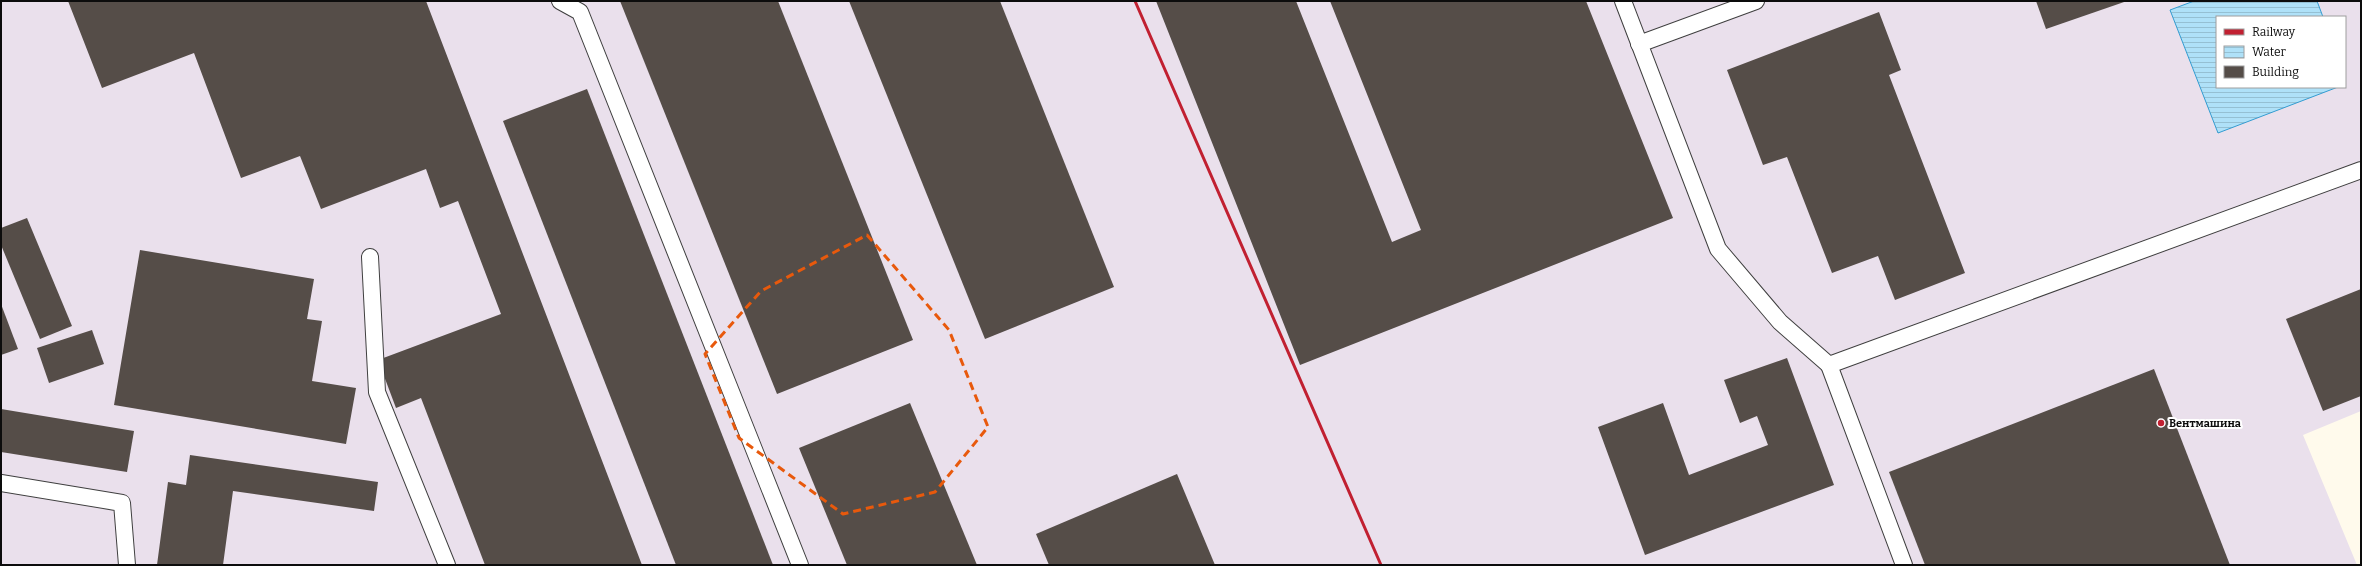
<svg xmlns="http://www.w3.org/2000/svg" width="2362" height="566" font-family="Bitter,serif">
	<defs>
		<pattern id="water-rules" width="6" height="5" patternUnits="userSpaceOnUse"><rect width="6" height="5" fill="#afe1f8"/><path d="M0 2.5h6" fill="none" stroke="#95c0d3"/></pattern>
	</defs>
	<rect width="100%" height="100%" fill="#fffaec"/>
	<!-- industrial -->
	<path fill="#eae0ec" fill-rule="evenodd" d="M1,1H2361V411L2303,435L2357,565H1ZM2217,17H2345V87H2217Z"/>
	<!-- water -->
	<path fill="url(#water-rules)" stroke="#339cd1" d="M2194,1H2317L2323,17H2217V87H2338L2218,133L2170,10Z"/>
	<!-- building -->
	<g fill="#554d48">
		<path d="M68,1H426L642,565H485L421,398L396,408L378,360L501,314L458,201L440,208L426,169L321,209L300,156L241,178L194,53L102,88Z"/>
		<path d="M620,1H778L913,340L777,394Z"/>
		<path d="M849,1H1000L1114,287L985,339Z"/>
		<path d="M1156,1H1296L1392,242L1421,230L1330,1H1586L1673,218L1300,365Z"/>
		<path d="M2036,1H2127L2046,29Z"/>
		<path d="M1879,12L1901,70L1889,75L1965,273L1895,300L1878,256L1832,273L1787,157L1763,165L1727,70Z"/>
		<path d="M587,89L773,565H676L503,121Z"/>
		<path d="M27,218L72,326L40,339L1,245V228Z"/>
		<path d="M140,250L314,279L307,319L322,321L312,381L356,388L346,444L114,405Z"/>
		<path d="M2361,289V396L2323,411L2286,319Z"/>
		<path d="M1,304L18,349L1,355Z"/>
		<path d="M92,330L104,364L49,383L37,348Z"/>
		<path d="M1787,358L1834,485L1645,555L1598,427L1663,403L1689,475L1768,445L1757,416L1740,423L1724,380Z"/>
		<path d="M2154,369L2230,565H1925L1889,472Z"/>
		<path d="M910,403L977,565H847L799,448Z"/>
		<path d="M1,409L134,431L127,472L1,452Z"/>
		<path d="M190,455L378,482L374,511L233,491L223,565H157L168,482L186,485Z"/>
		<path d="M1177,474L1215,565H1049L1036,534Z"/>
	</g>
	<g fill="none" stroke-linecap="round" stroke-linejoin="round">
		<defs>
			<g id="service">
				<path d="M560,1L580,12L800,565"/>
				<path d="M1623,1L1718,249L1780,322L1829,365L2361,170"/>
				<path d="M1639,44L1756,1"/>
				<path d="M370,257L377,392L447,565"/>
				<path d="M1829,365L1904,565"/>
				<path d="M1,483L122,503L127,565"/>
			</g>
		</defs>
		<!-- service casing -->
		<use href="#service" stroke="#3f3f3f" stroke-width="18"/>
		<!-- service -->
		<use href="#service" stroke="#fff" stroke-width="16"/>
		<!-- rail -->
		<path stroke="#c12031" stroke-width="3" d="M1135,1L1381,565"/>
	</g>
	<!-- marked area -->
	<path fill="none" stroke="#e8590c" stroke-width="3" stroke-dasharray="8 5" stroke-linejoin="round" d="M867,235L949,330L988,427L935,492L843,514L739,438L705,354L761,291Z"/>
	<!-- markers -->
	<circle fill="#c12031" stroke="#fff" stroke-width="1.5" cx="2161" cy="423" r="4"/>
	<g text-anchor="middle" stroke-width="4" stroke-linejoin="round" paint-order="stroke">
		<!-- poi labels -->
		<g font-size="11" font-weight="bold" fill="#0c0c0c" stroke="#fff" text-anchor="start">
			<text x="2169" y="427">Вентмашина</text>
		</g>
	</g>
	<!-- border -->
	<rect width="2362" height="566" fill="none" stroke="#0c0c0c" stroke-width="4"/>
	<!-- legend -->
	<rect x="2216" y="16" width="130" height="72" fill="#ffffff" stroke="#9e9e9e"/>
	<rect x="2224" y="29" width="20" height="6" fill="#c12031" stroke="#9e9e9e"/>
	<text x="2252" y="36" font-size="12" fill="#0c0c0c">Railway</text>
	<rect x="2224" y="46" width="20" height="12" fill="url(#water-rules)" stroke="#9e9e9e"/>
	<text x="2252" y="56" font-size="12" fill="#0c0c0c">Water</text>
	<rect x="2224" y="66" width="20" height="12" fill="#554d48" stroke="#9e9e9e"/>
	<text x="2252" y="76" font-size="12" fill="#0c0c0c">Building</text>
</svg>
